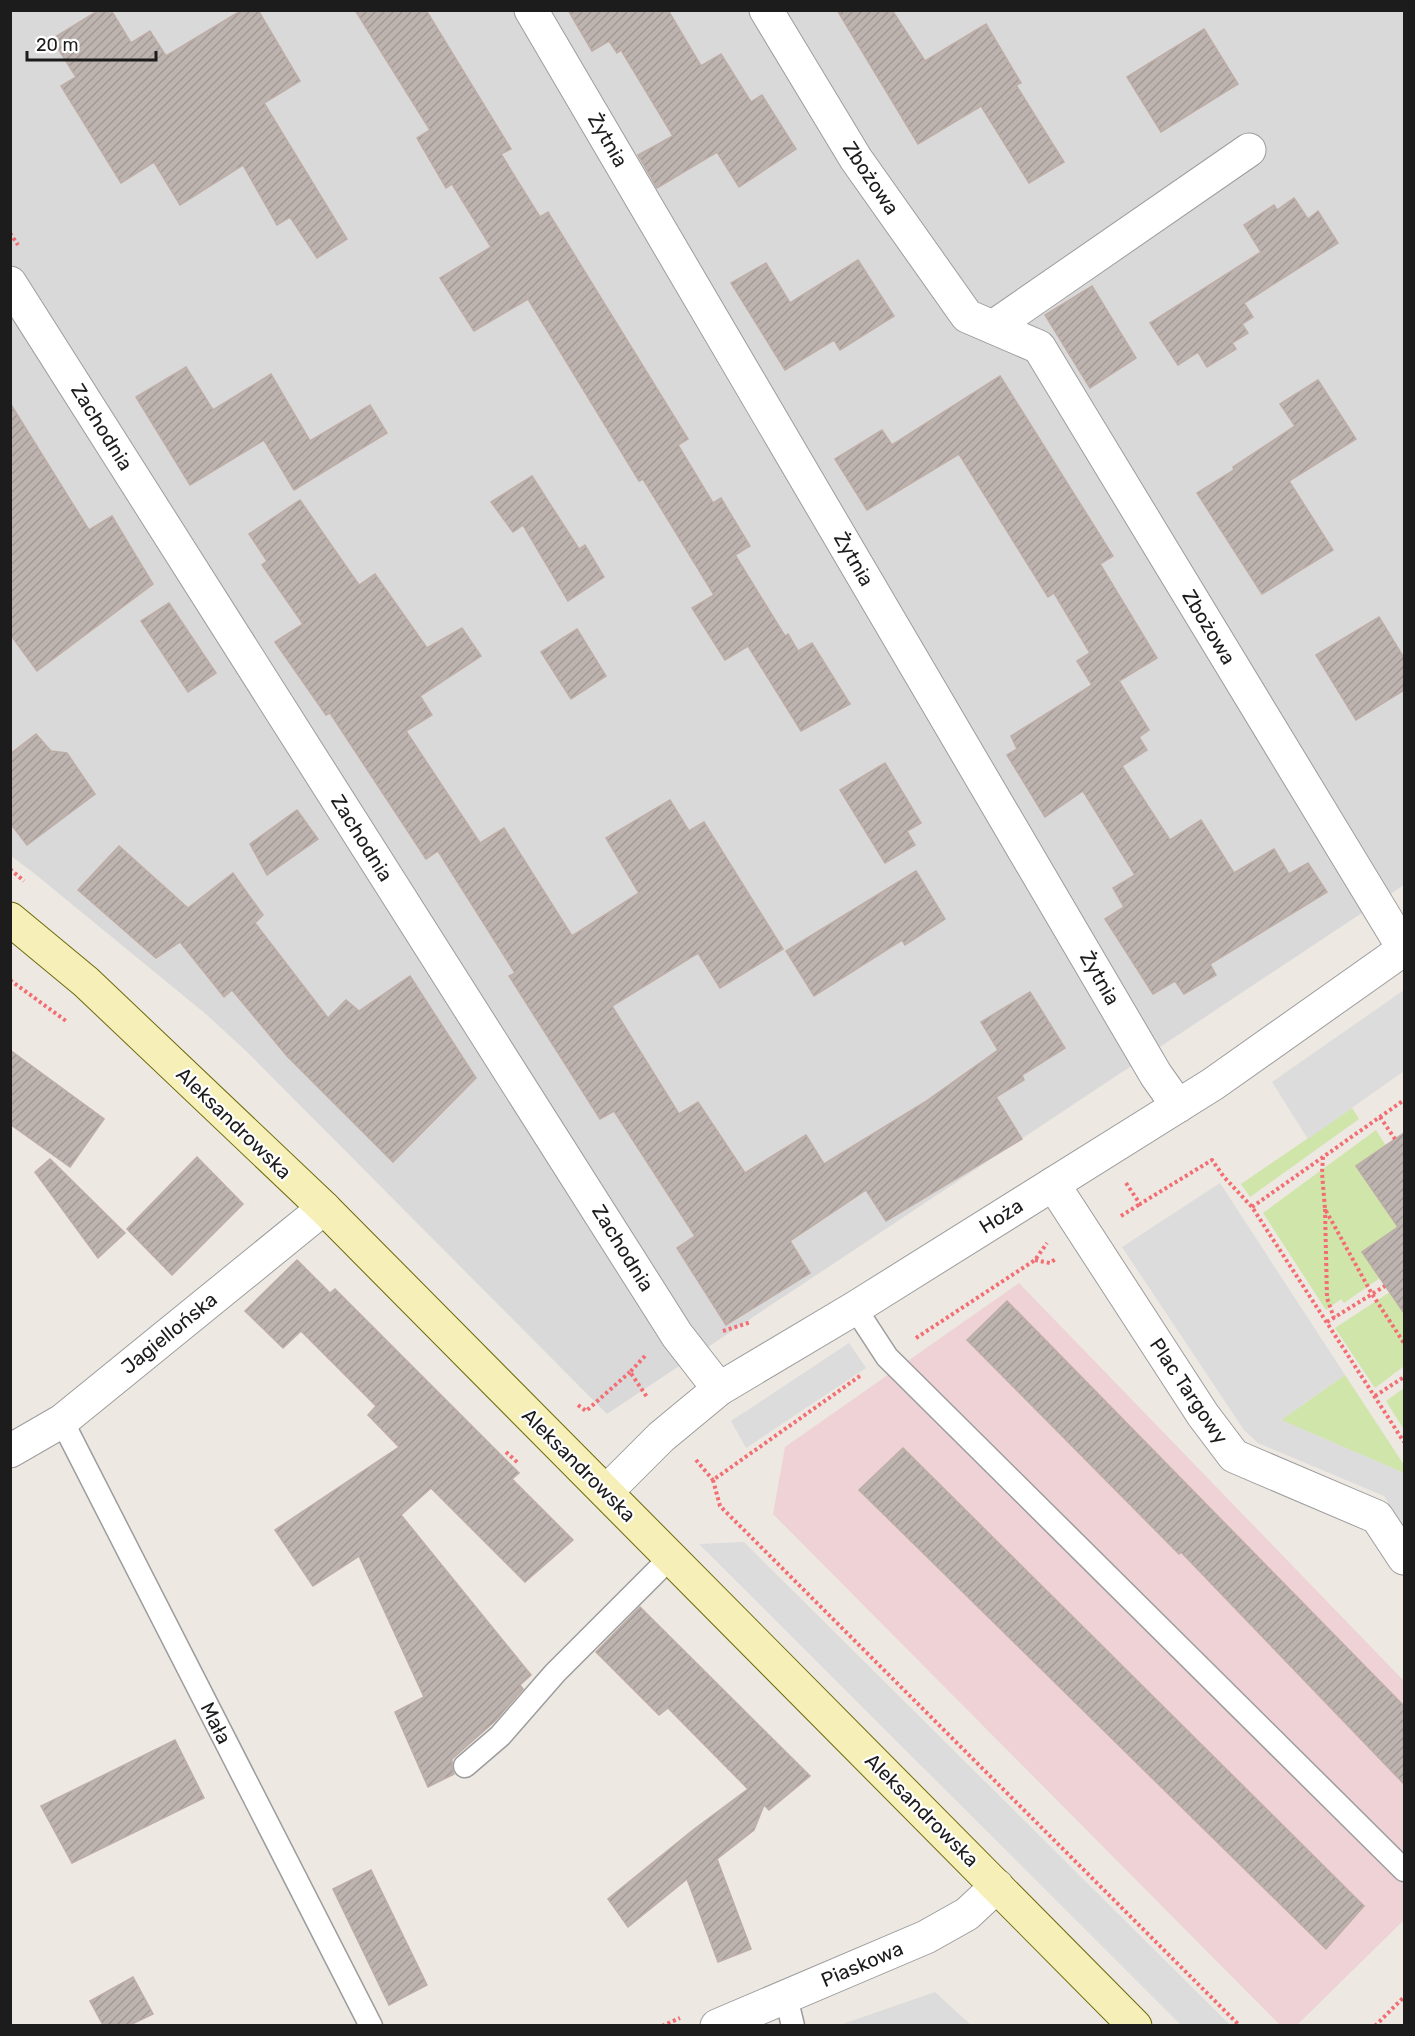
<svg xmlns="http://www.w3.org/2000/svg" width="1415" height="2036" font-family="Rubik,sans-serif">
	<defs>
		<pattern id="building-hatch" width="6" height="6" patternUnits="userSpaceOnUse" patternTransform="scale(1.5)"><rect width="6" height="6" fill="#bdb3af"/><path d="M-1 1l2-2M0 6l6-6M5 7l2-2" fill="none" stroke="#a29996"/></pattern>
	</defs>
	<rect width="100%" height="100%" fill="#ede8e2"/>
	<!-- residential -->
	<path fill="#dad9d9" d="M11,11H1404V885L607,1414L246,1051L207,1015L35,874L11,856Z"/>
	<!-- commercial -->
	<path fill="#eed2d5" d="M1019,1283L1404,1681V1920L1297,2025H1280L773,1514L785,1447Z"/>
	<!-- grass -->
	<g fill="#cfe5aa">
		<path d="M1352,1108L1359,1119L1250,1197L1241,1184Z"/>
		<path d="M1376,1130L1386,1146L1398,1227L1362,1252L1380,1278L1344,1303L1341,1299L1326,1310L1263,1213Z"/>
		<path d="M1390,1292L1404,1314V1366L1375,1388L1335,1328Z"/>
		<path d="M1345,1375L1404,1465V1473L1281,1420Z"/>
		<path d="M1404,1388V1430L1386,1401Z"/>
	</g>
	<!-- parking -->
	<g fill="#dcdcdc">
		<path d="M1404,990V1071L1308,1139L1272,1082Z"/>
		<path d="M1220,1183L1345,1375L1281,1420L1404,1473V1527L1384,1496L1258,1443L1244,1430L1122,1247Z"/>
		<path d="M849,1343L866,1368L746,1448L731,1421Z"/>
		<path d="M744,1542L1230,2025H1181L699,1544Z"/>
		<path d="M935,1992L971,2025H840Z"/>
	</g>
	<!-- building -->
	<g fill="url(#building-hatch)" stroke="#beada6" stroke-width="1.5">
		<path d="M99,10H111L131,43L150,31L166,56L242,10H258L300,81L264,103L347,239L317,258L290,217L277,225L243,165L180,205L154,162L121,183L61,86L76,77L52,39Z"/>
		<path d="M355,10H426L511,149L501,154L540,217L548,212L688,439L678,445L713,503L721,498L750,546L735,555L785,636L788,634L798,651L812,643L850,704L801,731L748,646L725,660L692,608L714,595L643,479L639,481L528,299L474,331L440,278L491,247L452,184L446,188L417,138L430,130Z"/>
		<path d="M568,10H668L701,66L721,54L751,102L762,95L796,149L739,187L717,152L657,188L638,155L673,136L621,50L617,53L609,41L592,51Z"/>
		<path d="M837,10H892L925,61L986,24L1021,83L1016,85L1064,162L1029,183L981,106L918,144Z"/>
		<path d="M1204,29L1238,84L1161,132L1127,77Z"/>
		<path d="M1294,198L1308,219L1318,211L1338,243L1244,303L1253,317L1242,324L1248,333L1232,343L1236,349L1207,367L1198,352L1178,365L1150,323L1261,252L1244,225L1274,205L1277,210Z"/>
		<path d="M858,260L894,316L840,350L834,340L785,370L731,283L766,263L790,303Z"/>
		<path d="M1092,286L1136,358L1090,388L1045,315Z"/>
		<path d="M186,367L213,410L271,374L310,441L370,405L387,433L294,490L264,440L190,485L136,397Z"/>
		<path d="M1000,376L1113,556L1100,564L1157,658L1119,681L1149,730L1139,737L1147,750L1122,766L1170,840L1201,820L1234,873L1274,849L1289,874L1308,863L1327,892L1210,964L1216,975L1184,994L1175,981L1153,994L1105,919L1124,907L1113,888L1135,875L1083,791L1045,817L1007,755L1017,749L1011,736L1092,685L1077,661L1090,653L1054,593L1048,597L959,454L867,510L835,459L882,430L892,445Z"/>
		<path d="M1318,380L1356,439L1289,481L1333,550L1262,594L1197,493L1234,470L1233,467L1295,426L1280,404Z"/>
		<path d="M10,403L89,530L112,516L153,584L37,671L10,634Z"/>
		<path d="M532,476L579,549L585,545L604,577L568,601L523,525L513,532L491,502Z"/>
		<path d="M300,500L359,585L375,574L427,648L462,628L481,656L420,696L432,715L406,731L480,843L504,828L572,936L639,893L606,838L670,800L689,831L704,822L783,949L720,988L698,953L612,1006L679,1114L698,1102L745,1173L806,1135L824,1164L925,1102L998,1050L981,1022L1030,992L1065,1048L1022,1075L1024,1080L996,1097L1022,1139L886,1221L866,1190L790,1241L810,1273L726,1325L677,1248L695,1236L614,1111L600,1119L509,976L515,973L438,851L426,859L330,713L326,715L275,642L303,624L262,565L267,561L249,534Z"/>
		<path d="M169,603L216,673L188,692L141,621Z"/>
		<path d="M1379,617L1404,658V690L1356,720L1316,655Z"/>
		<path d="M577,629L606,676L571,699L541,652Z"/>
		<path d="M36,734L51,751L67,753L95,794L27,845L10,823V754Z"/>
		<path d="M885,763L921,823L907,831L915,845L885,863L840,790Z"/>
		<path d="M297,810L318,839L267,875L250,844Z"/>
		<path d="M119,846L188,908L233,873L263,915L255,923L328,1018L346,1000L359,1011L410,976L476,1078L393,1162L287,1056L232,990L224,997L180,942L156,958L78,890Z"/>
		<path d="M916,871L945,919L905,945L902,940L814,996L786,951Z"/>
		<path d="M10,1050L104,1119L70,1167L10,1124Z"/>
		<path d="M1404,1133V1313L1362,1252L1398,1227L1356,1166Z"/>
		<path d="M197,1157L243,1204L172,1275L127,1229Z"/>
		<path d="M50,1159L125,1233L98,1258L35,1172Z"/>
		<path d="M297,1260L330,1293L335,1289L519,1473L512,1479L573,1540L525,1582L431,1488L401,1515L531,1675L520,1685L523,1689L495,1721L452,1759V1768L454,1774L428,1787L395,1712L424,1697L359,1556L313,1586L275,1530L399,1447L368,1415L376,1406L301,1331L283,1348L245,1311Z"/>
		<path d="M1007,1301L1404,1706V1784L1181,1552L1179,1554L967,1340Z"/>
		<path d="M903,1448L1364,1906L1326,1949L859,1490Z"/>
		<path d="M640,1607L810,1776L769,1810L764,1805L754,1830L717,1859L751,1949L718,1962L687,1879L628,1927L608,1899L693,1830L748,1789L668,1708L659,1715L596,1652Z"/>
		<path d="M175,1740L204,1798L72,1863L41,1806Z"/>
		<path d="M371,1870L427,1985L389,2005L333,1889Z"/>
		<path d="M133,1977L153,2014L130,2025H103L90,2001Z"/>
	</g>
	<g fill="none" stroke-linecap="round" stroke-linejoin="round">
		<defs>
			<g id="service">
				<path d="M855,1308L887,1357L1404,1870"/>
				<path d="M62,1421L371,2026"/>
				<path d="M465,1766L500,1736L555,1673L671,1557"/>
				<path d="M786,1997L793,2026"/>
			</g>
			<g id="minor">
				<path d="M531,10L1156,1075L1178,1106"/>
				<path d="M10,283L677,1335L719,1389"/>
				<path d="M993,327L1249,150"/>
				<path d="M1053,1184L1203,1415L1234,1456L1377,1517L1404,1558"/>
				<path d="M10,1451L62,1421L324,1208"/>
				<path d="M606,1492L661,1437L719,1389L855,1308L1213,1084L1404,949L1039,347L967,316L856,159L766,10"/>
				<path d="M717,2026L926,1937L967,1914L997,1886"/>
			</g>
			<path id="secondary" d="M10,919L86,982L324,1208L1135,2026"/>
		</defs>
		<!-- service casing -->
		<use href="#service" stroke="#9d9d9d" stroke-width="25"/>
		<!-- minor casing -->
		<use href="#minor" stroke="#9d9d9d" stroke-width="35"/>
		<!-- secondary casing -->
		<use href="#secondary" stroke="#6c6a0a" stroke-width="35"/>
		<!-- path -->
		<g stroke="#f26e73" stroke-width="4" stroke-dasharray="3 3" stroke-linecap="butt">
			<path d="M10,233L18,245"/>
			<path d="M10,869L24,881"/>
			<path d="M10,980L66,1021"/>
			<path d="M1380,1117L1395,1139"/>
			<path d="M1323,1157L1322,1173L1325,1209L1372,1294L1404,1343"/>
			<path d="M1126,1183L1140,1204L1212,1160L1224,1177L1252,1207L1404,1442"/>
			<path d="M1252,1207L1404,1100"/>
			<path d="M1325,1209L1327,1298L1334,1318"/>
			<path d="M1121,1216L1140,1204"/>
			<path d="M1035,1260L1050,1263L1057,1258"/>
			<path d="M1327,1322L1385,1286"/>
			<path d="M723,1331L751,1322"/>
			<path d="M916,1338L1035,1260L1047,1243"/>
			<path d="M645,1356L630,1372L647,1397"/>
			<path d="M860,1376L713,1480L720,1506L1240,2026"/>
			<path d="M1375,1396L1404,1377"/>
			<path d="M578,1405L586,1411L630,1372"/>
			<path d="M506,1452L518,1463"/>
			<path d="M696,1460L713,1480"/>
			<path d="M662,2026L680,2018"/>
			<path d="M1375,2026L1404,1997"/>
		</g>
		<!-- service -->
		<use href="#service" stroke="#fff" stroke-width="22"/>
		<!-- minor -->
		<use href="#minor" stroke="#fff" stroke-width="33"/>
		<!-- secondary -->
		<use href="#secondary" stroke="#f6f0b8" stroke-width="33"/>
	</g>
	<g text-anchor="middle" stroke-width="4.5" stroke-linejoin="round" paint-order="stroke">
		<!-- street labels -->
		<g font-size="20" fill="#1c1c1c" stroke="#fff">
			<text transform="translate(608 140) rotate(60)" y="7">Żytnia</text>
			<text transform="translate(871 178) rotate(56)" y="7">Zbożowa</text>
			<text transform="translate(102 427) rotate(58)" y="7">Zachodnia</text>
			<text transform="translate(854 559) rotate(60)" y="7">Żytnia</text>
			<text transform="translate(1209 627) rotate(59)" y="7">Zbożowa</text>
			<text transform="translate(362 838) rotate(58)" y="7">Zachodnia</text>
			<text transform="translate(1100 978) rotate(60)" y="7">Żytnia</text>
			<text transform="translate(234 1123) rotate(44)" y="7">Aleksandrowska</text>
			<text transform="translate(1001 1216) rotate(-32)" y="7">Hoża</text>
			<text transform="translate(623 1248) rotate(58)" y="7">Zachodnia</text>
			<text transform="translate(169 1333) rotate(-39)" y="7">Jagiellońska</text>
			<text transform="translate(1189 1391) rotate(56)" y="7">Plac Targowy</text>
			<text transform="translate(579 1465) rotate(45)" y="7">Aleksandrowska</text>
			<text transform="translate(216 1723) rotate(63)" y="7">Mała</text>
			<text transform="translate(922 1810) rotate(45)" y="7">Aleksandrowska</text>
			<text transform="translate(862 1964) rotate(-23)" y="7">Piaskowa</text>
		</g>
	</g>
	<!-- border -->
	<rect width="1415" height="2036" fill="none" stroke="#1c1c1c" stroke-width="24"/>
	<!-- scale -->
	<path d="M27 51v9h129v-9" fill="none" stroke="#1c1c1c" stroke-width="3"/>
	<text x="36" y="51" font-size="18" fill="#1c1c1c" stroke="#ffffff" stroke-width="4.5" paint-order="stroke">20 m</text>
</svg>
